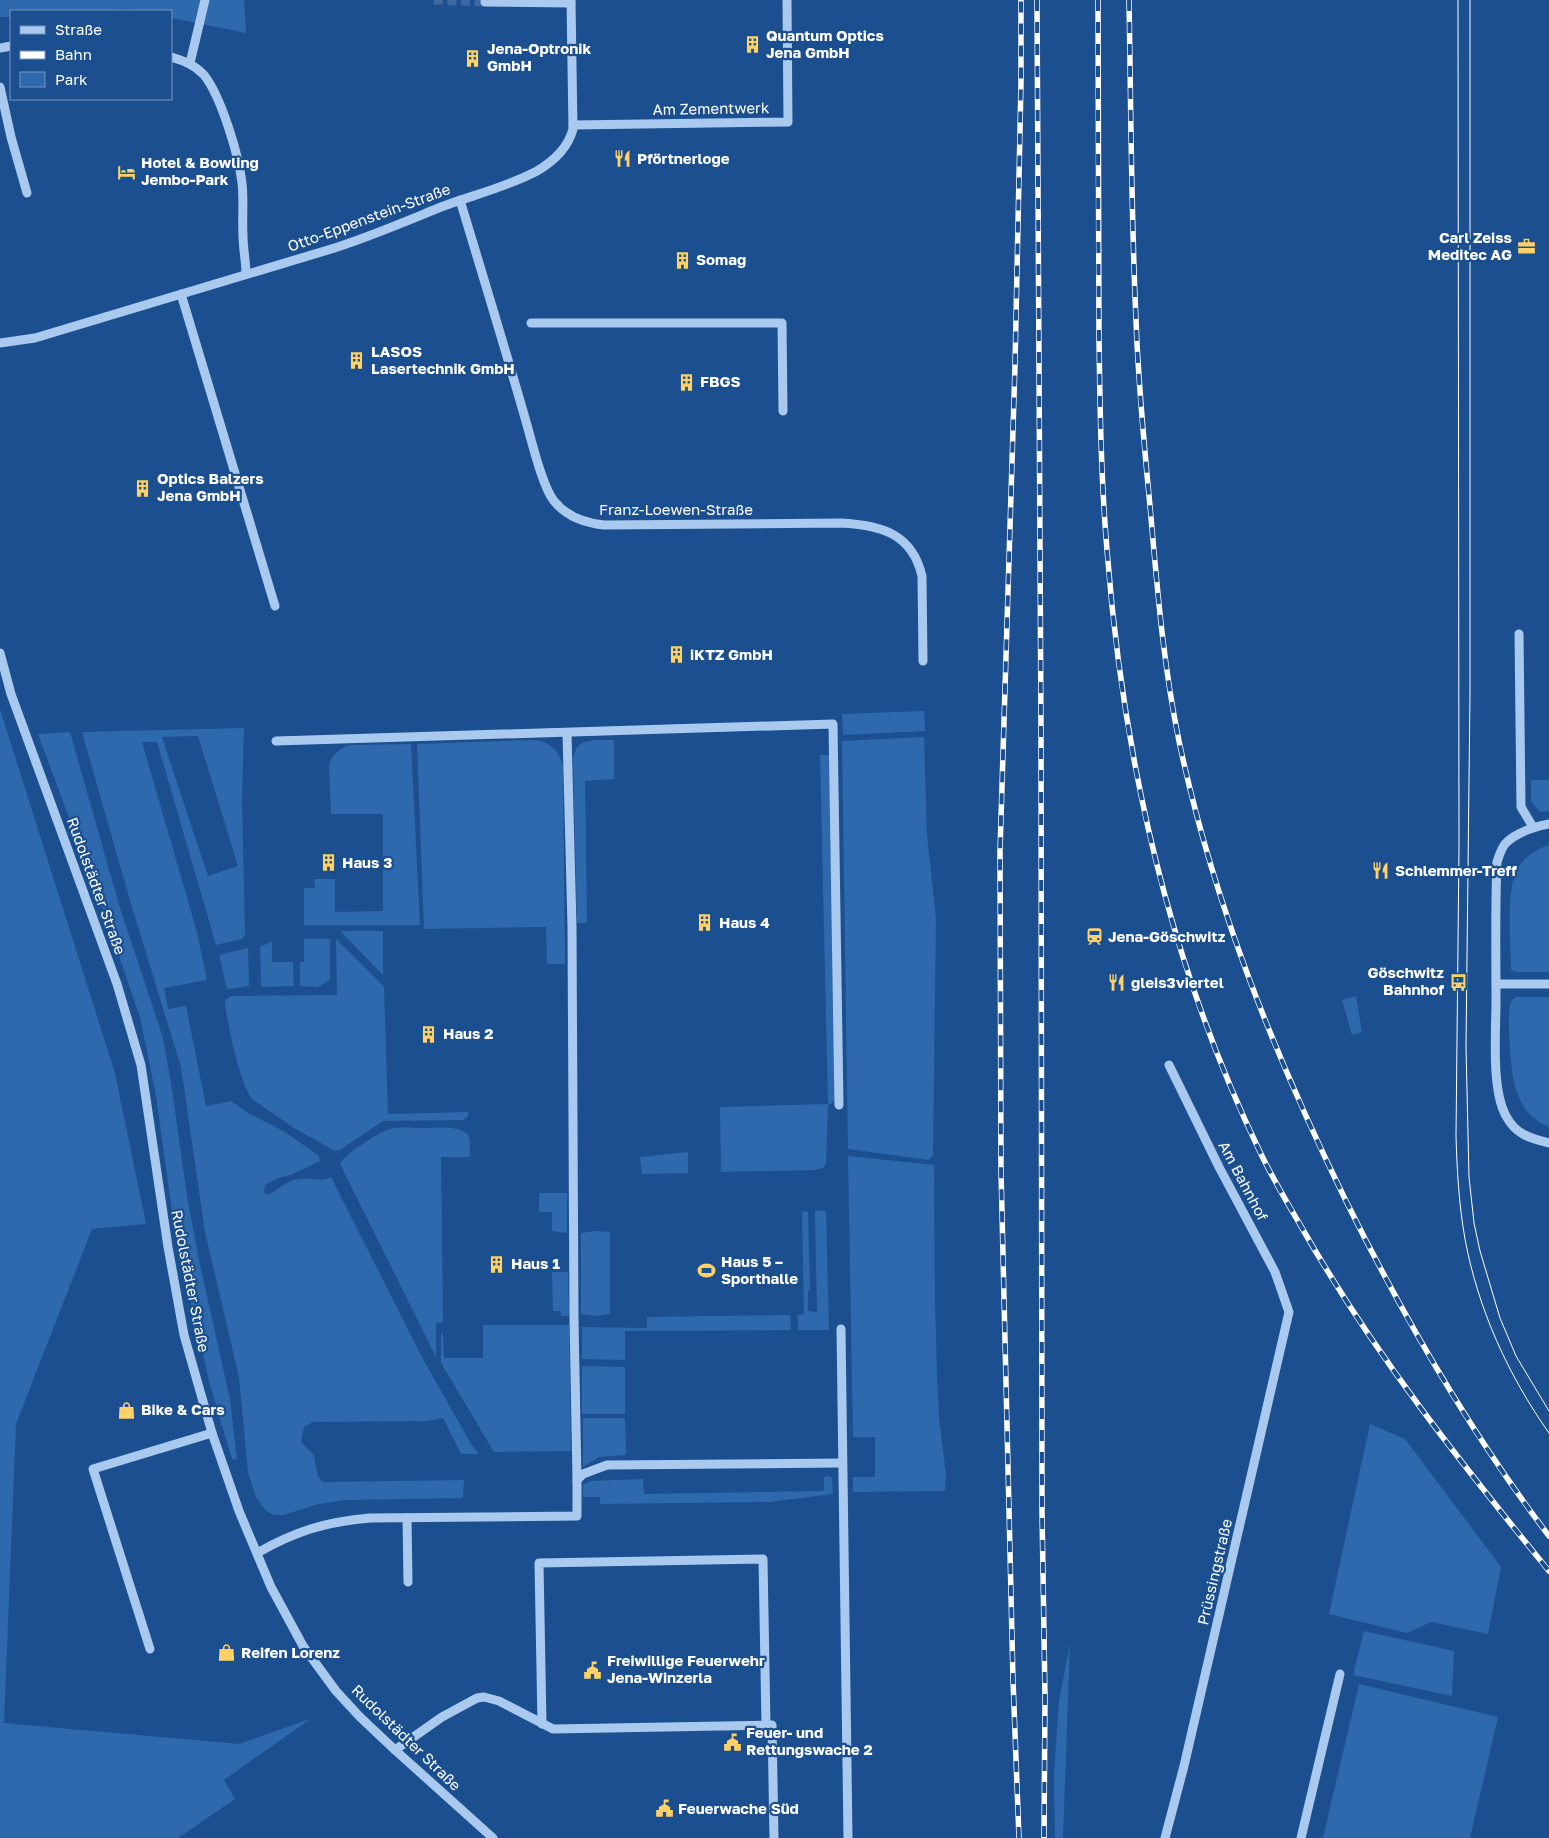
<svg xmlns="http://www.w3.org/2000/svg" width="1549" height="1838" font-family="'Golos Text',sans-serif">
	<rect width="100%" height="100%" fill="#1b4f8f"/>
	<!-- green -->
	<g fill="#2e69ad" fill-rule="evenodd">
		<path d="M0,0H244L246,33L171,18V11H139L130,9L100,11H11V17H0Z"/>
		<path d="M0,709L115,1073L146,1224L92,1229L16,1424L4,1723L239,1744L310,1719L224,1780L235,1799L178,1838H0Z"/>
		<path d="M924,711L925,731L843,735L842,714Z"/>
		<path d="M244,728L242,798L245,935L242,939L216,945L157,742H142L197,932L207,980L164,988L168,1009L186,1006L206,1106L231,1101L248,1113L285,1132L319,1156L320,1161L291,1175L278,1178L265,1185L264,1192L267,1195C279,1190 286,1180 300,1179C310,1178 323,1182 331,1177L423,1359L471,1444L479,1454H461L443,1418L427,1421L313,1422L304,1427L301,1442L314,1455L318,1477L323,1482L464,1480L463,1498L346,1500L318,1504L284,1515H274L266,1511L256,1497L248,1472L239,1377L205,1232L181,1067L128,894L82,732ZM198,736L238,866L208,876L162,737Z"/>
		<path d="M70,732L120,908L163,1038L172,1089L187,1196L200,1265L230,1399L237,1460L232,1459L210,1385L175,1233L156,1096L140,1017L101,904L38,734Z"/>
		<path d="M924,737L927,834L936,919L933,1155L929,1160L848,1149L842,741Z"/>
		<path d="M533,740C549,741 559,750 563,766L565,964H547L546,927L424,929L417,744Z"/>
		<path d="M596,740H614V779L585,781L587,923H577L573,758C577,743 581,742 596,740Z"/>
		<path d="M411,744L420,925H304V888H315L314,879H335V912L383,911V814H331L329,764C333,754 340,748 350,745Z"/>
		<path d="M820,755H830L835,1099L832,1103L828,1105L826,1164L823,1168L815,1170L721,1172L720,1107L828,1104Z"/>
		<path d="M1531,780H1549V811L1540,812L1531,801Z"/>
		<path d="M1549,845V972H1517L1511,970C1511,943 1505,892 1518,868C1524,857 1537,849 1549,845Z"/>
		<path d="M340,931H383V975Z"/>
		<path d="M304,939H330V980L318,987L300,986V962H304Z"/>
		<path d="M336,939L384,987L388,1114L469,1112L467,1117L463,1120L383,1121L340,1150L335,1151L294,1128L252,1099C240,1083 226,1021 225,1000L232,996L337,995Z"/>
		<path d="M272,941V962H293L294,986L261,987L260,947Z"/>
		<path d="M248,948L249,986L227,989L219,955Z"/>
		<path d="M1356,996L1362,1032L1352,1035L1342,1000Z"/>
		<path d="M1517,997H1549V1127C1538,1122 1529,1116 1523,1105C1519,1099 1516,1090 1514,1083C1511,1068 1506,1015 1511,1002C1513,998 1513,999 1517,997Z"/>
		<path d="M423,1128C434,1128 464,1124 469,1137C471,1142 469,1151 470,1157H441L443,1322L436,1323V1357L340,1164C342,1156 378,1133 387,1130C398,1126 412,1128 423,1128Z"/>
		<path d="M688,1152V1173L642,1174L640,1157Z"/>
		<path d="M848,1156L934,1165L935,1298L937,1378L939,1418L946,1474L945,1490L942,1491L853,1492V1477H875V1437H853Z"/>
		<path d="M539,1193H567V1233L552,1231V1212H539Z"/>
		<path d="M802,1211L808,1212L810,1290L808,1291V1311L817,1312L815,1211H826L829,1330H798V1315L804,1314Z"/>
		<path d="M595,1231L610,1232V1314L596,1316L581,1314V1233Z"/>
		<path d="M552,1272H568L569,1316H561V1311H553Z"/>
		<path d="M790,1315L791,1330L625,1331V1360L582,1359V1327L647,1328V1317Z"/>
		<path d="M483,1325H569L571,1451L494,1452L441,1363V1334L443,1333L444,1358H483Z"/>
		<path d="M582,1366L625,1367V1414H582Z"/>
		<path d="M583,1418H625L626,1455L599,1457L583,1467Z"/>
		<path d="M1370,1424L1405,1439L1501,1567L1488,1634L1431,1622L1407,1633L1329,1614Z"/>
		<path d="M828,1476L832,1478L833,1494L769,1502L600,1504V1497H583V1485L591,1481L643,1479L644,1494L824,1491V1477Z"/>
		<path d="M1364,1631L1454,1651L1452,1696L1353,1675Z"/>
		<path d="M1070,1645L1063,1838H1055L1054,1774L1059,1700Z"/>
		<path d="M1359,1684L1498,1717L1470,1838H1323Z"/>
	</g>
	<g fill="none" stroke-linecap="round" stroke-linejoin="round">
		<!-- minor-tunnel -->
		<path stroke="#3d69a0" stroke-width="9" stroke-dasharray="9 4.5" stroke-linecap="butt" d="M434,0L485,2"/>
		<!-- minor -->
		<g stroke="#a9c9ee" stroke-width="9">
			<path d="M485,2L571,3"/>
			<path d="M0,48L11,46"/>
			<path d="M171,57C184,61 195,65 204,75C221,96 239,156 242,183C244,201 242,218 243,236C243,249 246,261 246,274"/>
			<path d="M190,63L205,0"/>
			<path d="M0,87L11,137L27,193"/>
			<path d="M573,125L788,122L787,0"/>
			<path d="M460,200C482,273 504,345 525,418C531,438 542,486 554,501C566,516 585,523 604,525L841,523C880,525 912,533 922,576L923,661"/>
			<path d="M181,294L275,606"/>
			<path d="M531,323H782L783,411"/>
			<path d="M0,343L35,338C133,309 231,280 328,250C367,238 404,222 441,207C473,195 507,187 537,171C554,161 568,148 573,129L571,0"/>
			<path d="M1519,634L1521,807L1533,827"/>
			<path d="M0,653L11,694L117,984L141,1065L168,1247L184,1335L212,1433L239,1511L271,1587L303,1646L336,1691L360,1717L395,1750L493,1838"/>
			<path d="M567,733L572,927L574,1319L577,1480"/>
			<path d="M276,741L833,724L839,1105"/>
			<path d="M1549,824C1534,827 1516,832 1505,844C1501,849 1499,856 1497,862C1495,908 1496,954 1496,1000C1496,1031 1491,1089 1506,1116C1516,1135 1530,1138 1549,1143"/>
			<path d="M1496,984H1549"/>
			<path d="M841,1329L848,1838"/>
			<path d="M407,1518L408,1582"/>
			<path d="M257,1553C296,1531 325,1522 370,1518L577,1516V1480L583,1474L607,1465L842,1463"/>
			<path d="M150,1649L93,1469L212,1433"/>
			<path d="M542,1724L539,1563L763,1559L766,1725"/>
			<path d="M395,1750L442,1717L477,1698L484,1697L499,1701L553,1729L772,1725L774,1838"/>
			<path d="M1165,1838L1184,1766L1289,1312L1275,1272L1219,1167L1169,1065"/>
			<path d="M1301,1838L1340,1674"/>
		</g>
		<!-- tram -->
		<g stroke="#fff" stroke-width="1">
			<path d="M1458,0L1459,848L1456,1136C1457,1171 1459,1205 1465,1239C1478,1309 1508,1375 1549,1433"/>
			<path d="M1470,0V693L1466,1047L1469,1177L1474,1223L1480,1251L1500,1318L1516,1356L1549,1411"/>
		</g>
		<defs>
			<g id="rail">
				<path d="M1037,0L1041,730L1042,1511L1045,1697L1044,1838"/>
				<path d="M1098,0C1098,113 1098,226 1099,339C1100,409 1101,480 1107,550C1123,760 1169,964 1261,1154C1273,1179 1288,1204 1302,1228C1372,1351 1460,1462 1549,1571"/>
				<path d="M1129,0C1131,106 1131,213 1136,319C1138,381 1144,444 1150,506C1157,585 1163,664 1179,741C1213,902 1274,1054 1346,1201C1404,1318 1470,1432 1549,1536"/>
				<path d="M1019,1838L1013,1680L1001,1170L1000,851L1015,365L1021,83V0"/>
			</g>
		</defs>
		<!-- rail casing -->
		<use href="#rail" stroke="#fff" stroke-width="5.5"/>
		<!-- rail -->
		<use href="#rail" stroke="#1b4f8f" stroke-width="4" stroke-dasharray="11" stroke-linecap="butt"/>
	</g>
	<!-- icons -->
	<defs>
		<symbol id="building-bare" viewBox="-9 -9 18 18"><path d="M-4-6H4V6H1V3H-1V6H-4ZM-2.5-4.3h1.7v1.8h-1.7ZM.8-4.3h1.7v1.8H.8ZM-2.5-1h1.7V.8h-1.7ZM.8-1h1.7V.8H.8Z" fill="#ffd166" stroke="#1b4f8f" stroke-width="2.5" paint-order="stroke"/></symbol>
		<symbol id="restaurant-bare" viewBox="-9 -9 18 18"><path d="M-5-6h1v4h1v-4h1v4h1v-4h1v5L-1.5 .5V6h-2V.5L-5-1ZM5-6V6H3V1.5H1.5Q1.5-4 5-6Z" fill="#ffd166" stroke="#1b4f8f" stroke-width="2.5" paint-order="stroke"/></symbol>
		<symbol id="hotel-bare" viewBox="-9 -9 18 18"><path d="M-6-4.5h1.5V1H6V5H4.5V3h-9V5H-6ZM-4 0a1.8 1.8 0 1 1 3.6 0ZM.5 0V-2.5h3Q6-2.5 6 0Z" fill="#ffd166" stroke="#1b4f8f" stroke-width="2.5" paint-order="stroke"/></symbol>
		<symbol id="office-bare" viewBox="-9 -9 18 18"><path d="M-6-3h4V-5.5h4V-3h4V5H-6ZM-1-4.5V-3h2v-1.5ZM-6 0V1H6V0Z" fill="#ffd166" stroke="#1b4f8f" stroke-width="2.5" paint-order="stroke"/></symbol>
		<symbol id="station-bare" viewBox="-9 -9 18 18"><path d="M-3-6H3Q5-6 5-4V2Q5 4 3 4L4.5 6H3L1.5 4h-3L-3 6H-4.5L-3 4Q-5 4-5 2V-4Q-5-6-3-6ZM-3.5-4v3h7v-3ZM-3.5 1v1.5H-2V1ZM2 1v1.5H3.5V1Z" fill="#ffd166" stroke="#1b4f8f" stroke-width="2.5" paint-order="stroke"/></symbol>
		<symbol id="bus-bare" viewBox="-9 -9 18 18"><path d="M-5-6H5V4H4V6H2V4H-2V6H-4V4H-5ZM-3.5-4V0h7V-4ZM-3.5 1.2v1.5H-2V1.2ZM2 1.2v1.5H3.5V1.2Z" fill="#ffd166" stroke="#1b4f8f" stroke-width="2.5" paint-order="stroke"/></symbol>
		<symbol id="stadium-bare" viewBox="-9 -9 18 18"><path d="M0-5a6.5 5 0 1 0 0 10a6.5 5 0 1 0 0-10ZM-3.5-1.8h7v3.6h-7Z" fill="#ffd166" stroke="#1b4f8f" stroke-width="2.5" paint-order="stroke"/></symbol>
		<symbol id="shop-bare" viewBox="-9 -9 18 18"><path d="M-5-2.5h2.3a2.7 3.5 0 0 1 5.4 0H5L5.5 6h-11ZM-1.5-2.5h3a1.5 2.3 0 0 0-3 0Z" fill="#ffd166" stroke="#1b4f8f" stroke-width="2.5" paint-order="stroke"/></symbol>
		<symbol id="civic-bare" viewBox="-9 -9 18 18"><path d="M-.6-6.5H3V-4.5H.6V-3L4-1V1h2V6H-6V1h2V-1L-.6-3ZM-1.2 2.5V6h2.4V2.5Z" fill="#ffd166" stroke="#1b4f8f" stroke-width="2.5" paint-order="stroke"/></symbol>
	</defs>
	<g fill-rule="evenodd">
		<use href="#building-bare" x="740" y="32" width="25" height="25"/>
		<use href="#building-bare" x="460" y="46" width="25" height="25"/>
		<use href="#restaurant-bare" x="610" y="146" width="25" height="25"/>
		<use href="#hotel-bare" x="114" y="160" width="25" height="25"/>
		<use href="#office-bare" x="1514" y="234" width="25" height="25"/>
		<use href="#building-bare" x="670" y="248" width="25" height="25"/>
		<use href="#building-bare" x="344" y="348" width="25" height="25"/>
		<use href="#building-bare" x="674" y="370" width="25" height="25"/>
		<use href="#building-bare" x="130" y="476" width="25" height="25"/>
		<use href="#building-bare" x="664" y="642" width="25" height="25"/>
		<use href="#building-bare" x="316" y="850" width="25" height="25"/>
		<use href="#restaurant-bare" x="1368" y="858" width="25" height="25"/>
		<use href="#building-bare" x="692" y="910" width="25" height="25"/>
		<use href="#station-bare" x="1082" y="924" width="25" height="25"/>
		<use href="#bus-bare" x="1446" y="970" width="25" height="25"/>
		<use href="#restaurant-bare" x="1104" y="970" width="25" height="25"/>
		<use href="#building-bare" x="416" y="1022" width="25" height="25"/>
		<use href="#building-bare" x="484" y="1252" width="25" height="25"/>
		<use href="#stadium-bare" x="694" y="1258" width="25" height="25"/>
		<use href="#shop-bare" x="114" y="1398" width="25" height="25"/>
		<use href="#shop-bare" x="214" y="1640" width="25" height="25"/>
		<use href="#civic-bare" x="580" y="1658" width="25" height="25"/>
		<use href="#civic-bare" x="720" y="1730" width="25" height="25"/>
		<use href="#civic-bare" x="652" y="1796" width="25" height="25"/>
	</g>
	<g text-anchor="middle" stroke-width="4.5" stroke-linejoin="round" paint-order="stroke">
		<!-- poi labels -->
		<g font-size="15" font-weight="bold" fill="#fff" stroke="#1b4f8f" text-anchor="start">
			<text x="766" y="41">Quantum Optics<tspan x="766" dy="17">Jena GmbH</tspan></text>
			<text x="487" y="54">Jena-Optronik<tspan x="487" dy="17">GmbH</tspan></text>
			<text x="637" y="164">Pförtnerloge</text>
			<text x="141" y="168">Hotel &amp; Bowling<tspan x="141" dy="17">Jembo-Park</tspan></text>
			<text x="1512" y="243" text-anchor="end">Carl Zeiss<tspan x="1512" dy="17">Meditec AG</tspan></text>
			<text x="696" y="265">Somag</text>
			<text x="371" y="357">LASOS<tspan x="371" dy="17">Lasertechnik GmbH</tspan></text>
			<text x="700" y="387">FBGS</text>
			<text x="157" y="484">Optics Balzers<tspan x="157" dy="17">Jena GmbH</tspan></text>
			<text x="690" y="660">iKTZ GmbH</text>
			<text x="342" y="868">Haus 3</text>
			<text x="1395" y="876">Schlemmer-Treff</text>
			<text x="719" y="928">Haus 4</text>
			<text x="1108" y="942">Jena-Göschwitz</text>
			<text x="1444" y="978" text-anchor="end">Göschwitz<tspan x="1444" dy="17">Bahnhof</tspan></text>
			<text x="1131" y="988">gleis3viertel</text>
			<text x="443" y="1039">Haus 2</text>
			<text x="721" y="1267">Haus 5 –<tspan x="721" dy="17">Sporthalle</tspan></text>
			<text x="511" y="1269">Haus 1</text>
			<text x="141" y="1415">Bike &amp; Cars</text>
			<text x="241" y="1658">Reifen Lorenz</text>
			<text x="607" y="1666">Freiwillige Feuerwehr<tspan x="607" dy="17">Jena-Winzerla</tspan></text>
			<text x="746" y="1738">Feuer- und<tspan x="746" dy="17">Rettungswache 2</tspan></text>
			<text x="678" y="1814">Feuerwache Süd</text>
		</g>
		<!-- street labels -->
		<g font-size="15" fill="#fff" stroke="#1b4f8f">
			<text transform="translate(711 109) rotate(-1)" y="5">Am Zementwerk</text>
			<text transform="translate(369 218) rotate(-20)" y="5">Otto-Eppenstein-Straße</text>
			<text x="676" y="515">Franz-Loewen-Straße</text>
			<text transform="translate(96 886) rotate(70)" y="5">Rudolstädter Straße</text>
			<text transform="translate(1243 1181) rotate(62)" y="5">Am Bahnhof</text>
			<text transform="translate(190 1281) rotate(79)" y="5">Rudolstädter Straße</text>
			<text transform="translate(1215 1572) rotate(-77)" y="5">Prüssingstraße</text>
			<text transform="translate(406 1738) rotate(44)" y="5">Rudolstädter Straße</text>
		</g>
	</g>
	<!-- legend -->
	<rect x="10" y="10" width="162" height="90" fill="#1b4f8f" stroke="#7695bc"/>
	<rect x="20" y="26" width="25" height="8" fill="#a9c9ee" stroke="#7695bc"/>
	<text x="55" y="35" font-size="15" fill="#ffffff">Straße</text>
	<rect x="20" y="51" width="25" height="8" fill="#ffffff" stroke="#7695bc"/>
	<text x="55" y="60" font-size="15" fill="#ffffff">Bahn</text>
	<rect x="20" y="72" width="25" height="15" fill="#2e69ad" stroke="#7695bc"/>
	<text x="55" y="85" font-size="15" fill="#ffffff">Park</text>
</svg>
